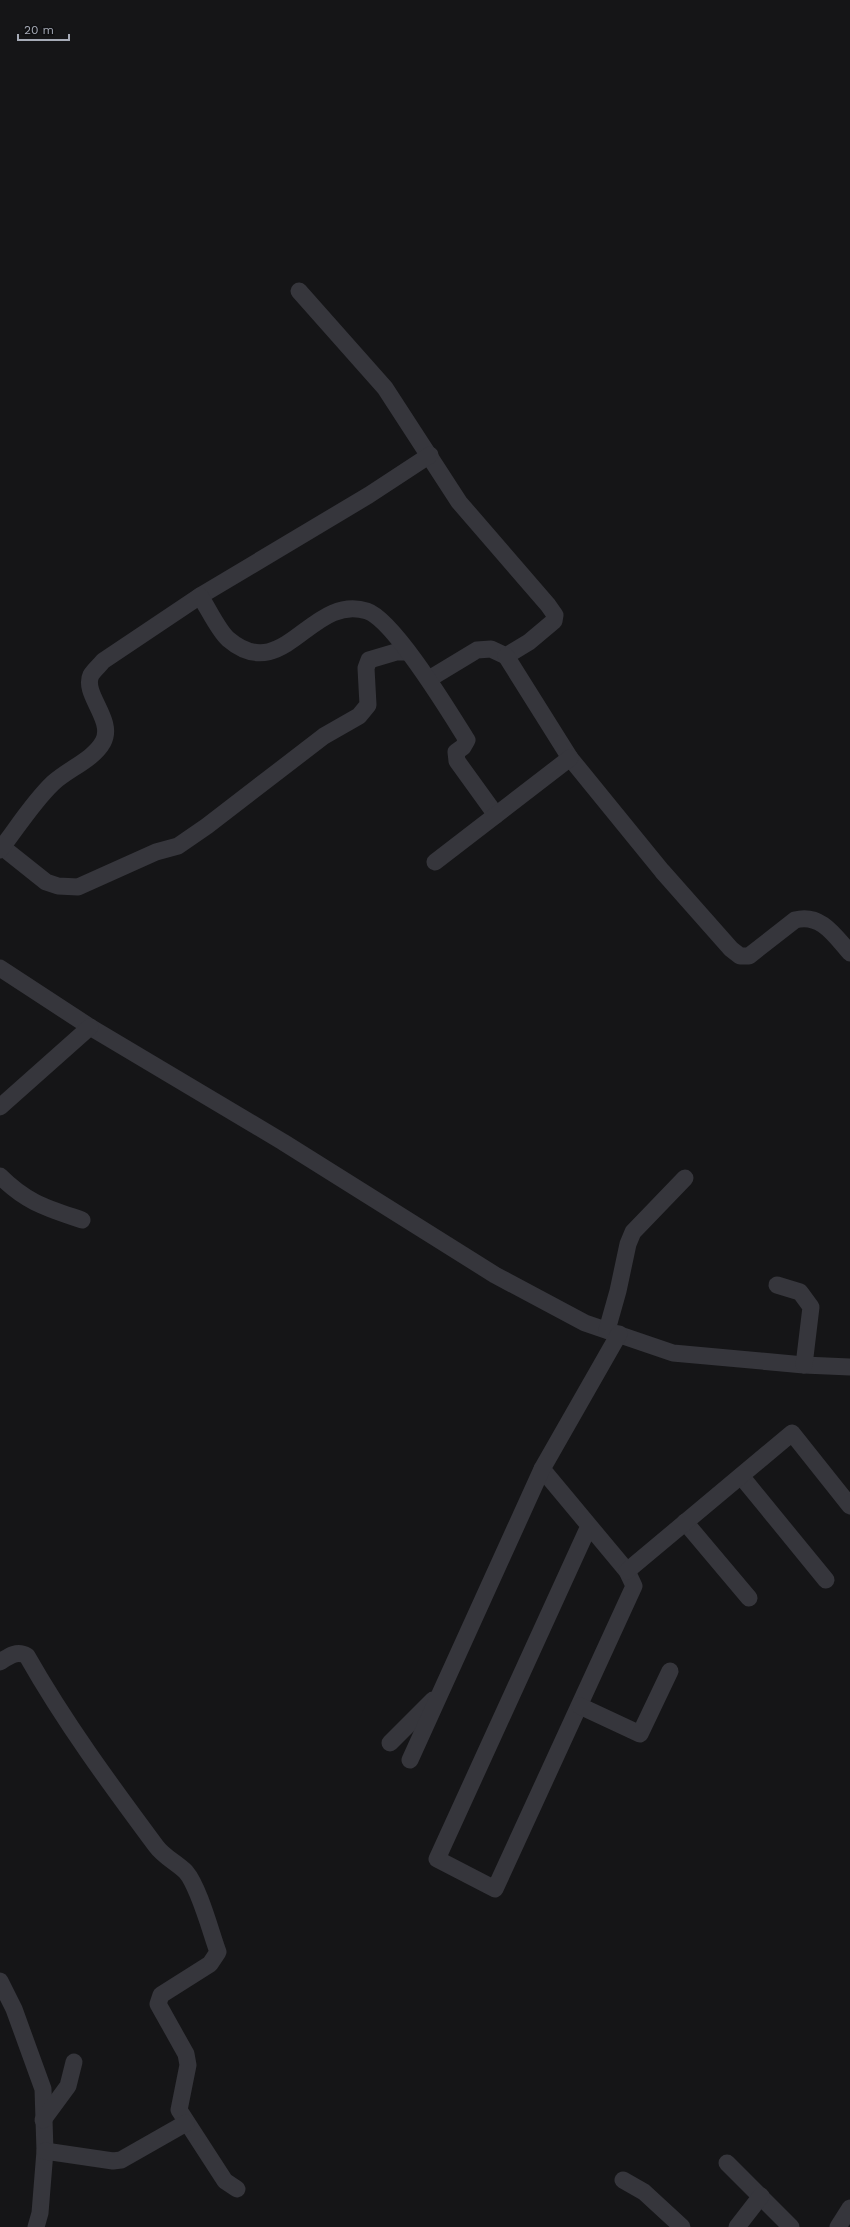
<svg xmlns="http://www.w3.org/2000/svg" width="850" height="2227" font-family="'Work Sans',sans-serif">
	<rect width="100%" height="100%" fill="#151517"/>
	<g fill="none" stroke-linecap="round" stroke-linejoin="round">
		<!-- minor -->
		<g stroke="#36363c" stroke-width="17">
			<path d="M299,291L385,388L459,502L548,605L555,615L554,621L529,642L506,656L491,649L477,650L429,679"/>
			<path d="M200,596L369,495L430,455"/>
			<path d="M506,656L570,758L662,871L731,949L740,956H749L795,920C821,913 835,936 850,953"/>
			<path d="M2,847L46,882L58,886L78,887L156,852L178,846L207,826L324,736L359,716L368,705L366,668L369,660L396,652H407"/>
			<path d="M0,850C17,828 33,802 53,783C68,769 93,760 103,742C115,720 82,694 91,675C94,670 100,665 103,661L200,596C208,608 218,630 228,639C284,687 311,593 367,611C394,620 450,713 467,740L463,747L456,752L457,761L496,815"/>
			<path d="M435,862L570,758"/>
			<path d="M0,968L90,1027L283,1142L495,1275L585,1323L673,1353L804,1365L850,1367"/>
			<path d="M0,1107L90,1027"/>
			<path d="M0,1176C27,1203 47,1208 82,1220"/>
			<path d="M777,1285L800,1292L811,1307L804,1365"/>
			<path d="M607,1330L618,1291L628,1244L633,1232L685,1178"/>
			<path d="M542,1469L627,1571L634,1586L495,1889L437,1859L589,1526"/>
			<path d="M741,1476L826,1580"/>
			<path d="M685,1522L749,1598"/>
			<path d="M627,1571L792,1433L850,1506"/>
			<path d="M0,1662C9,1656 17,1650 27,1656C65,1723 110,1784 156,1846C164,1857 177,1863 186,1872C199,1887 211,1933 218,1952L210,1964L161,1995L158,2004L186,2054L188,2065L179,2110L225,2181L237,2189"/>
			<path d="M580,1706L640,1734L670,1671"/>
			<path d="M390,1743L433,1700"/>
			<path d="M410,1760L542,1469L619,1334"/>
			<path d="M0,1981L14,2009L43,2089L45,2151L40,2213L36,2227"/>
			<path d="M43,2120L68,2086L74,2062"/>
			<path d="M45,2151L113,2161L121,2160L186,2123"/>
			<path d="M727,2163L791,2227"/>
			<path d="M623,2180L644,2192L682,2227"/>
			<path d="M737,2227L761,2196"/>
			<path d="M838,2227L850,2208"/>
		</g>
	</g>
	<!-- scale -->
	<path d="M18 34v6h51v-6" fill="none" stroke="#a6abb7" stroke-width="2"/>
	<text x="24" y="34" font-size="12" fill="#a6abb7" stroke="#101012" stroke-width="3" paint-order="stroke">20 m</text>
</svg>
